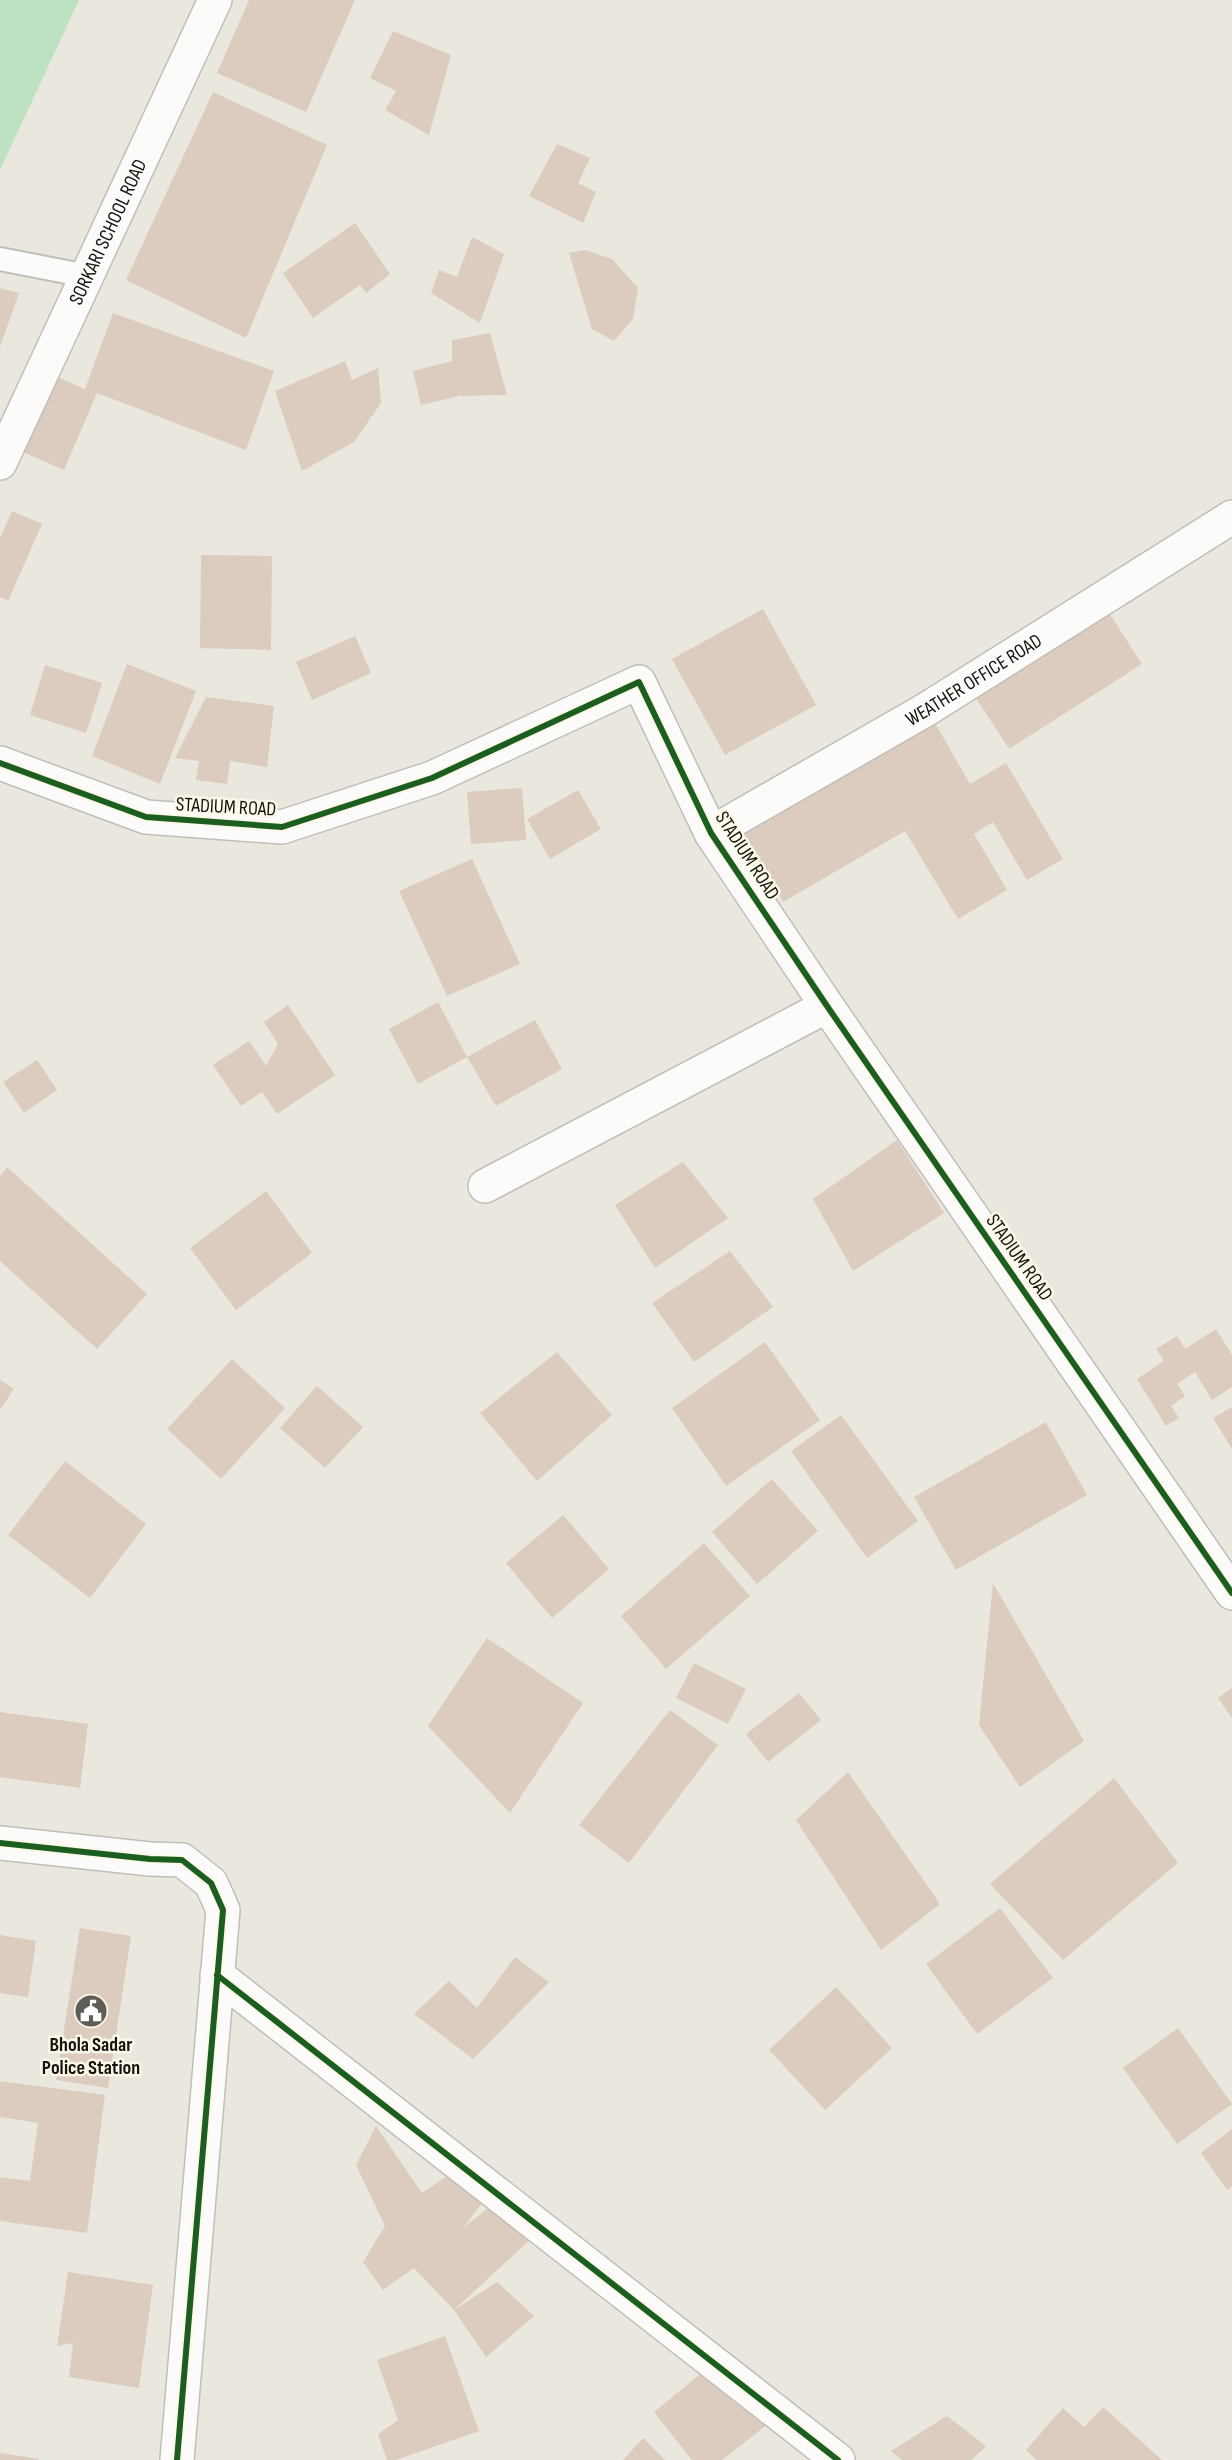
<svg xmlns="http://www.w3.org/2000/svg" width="1232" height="2460" font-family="'Sofia Sans Condensed',sans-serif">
	<rect width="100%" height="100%" fill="#eae7df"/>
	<!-- green -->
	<path fill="#bce2c1" d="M0,0H79L0,170Z"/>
	<!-- building -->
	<g fill="#dcccbf">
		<path d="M249,0H355L306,112L217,73Z"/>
		<path d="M393,31L451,55L429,135L385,110L396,91L370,78Z"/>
		<path d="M213,92L327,145L246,338L126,280Z"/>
		<path d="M557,144L590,158L578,183L596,192L583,223L529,196Z"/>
		<path d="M355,223L390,274L366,293L360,285L313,318L283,273Z"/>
		<path d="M472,237L504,254L480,323L431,293L439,270L457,277Z"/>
		<path d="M585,250L612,259L638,288L633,319L614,341L592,329L569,253Z"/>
		<path d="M0,288L19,293L0,347Z"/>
		<path d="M113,313L274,371L246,450L97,393L64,470L18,450L50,374L85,389Z"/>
		<path d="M490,333L507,395L459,396L421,405L413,371L452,361V340Z"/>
		<path d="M345,361L352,380L378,368L381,403L354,442L302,471L275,391Z"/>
		<path d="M12,511L42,524L8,601L0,597V538Z"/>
		<path d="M201,555L272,556L271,650L200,648Z"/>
		<path d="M1100,599L1142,664L1009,749L967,684Z"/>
		<path d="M763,609L816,705L725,755L672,659Z"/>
		<path d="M355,636L371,673L312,700L296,662Z"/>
		<path d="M127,664L196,691L160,784L92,756Z"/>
		<path d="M45,665L102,683L86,733L30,715Z"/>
		<path d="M206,697L274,706L267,767L230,761L227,784L196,780L199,761L175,758Z"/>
		<path d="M927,709L970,784L1006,763L1063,859L1027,880L993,822L974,834L1007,890L958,919L905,831L783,902L736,821Z"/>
		<path d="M522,788L526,840L471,844L467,792Z"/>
		<path d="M578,790L601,829L550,859L527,819Z"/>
		<path d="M472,859L520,964L447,996L399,891Z"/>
		<path d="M438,1002L467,1057L418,1084L389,1029Z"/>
		<path d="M288,1005L335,1075L277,1114L262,1092L241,1106L213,1065L249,1041L266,1066L278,1044L264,1022Z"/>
		<path d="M535,1020L562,1069L496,1106L467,1057Z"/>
		<path d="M37,1060L57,1090L24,1113L3,1082Z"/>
		<path d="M897,1140L944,1213L853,1271L813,1199Z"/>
		<path d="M683,1162L728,1218L655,1268L615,1205Z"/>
		<path d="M7,1167L147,1294L97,1349L0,1261V1176Z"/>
		<path d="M266,1191L312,1253L236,1310L190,1248Z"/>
		<path d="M730,1251L773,1307L694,1362L652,1303Z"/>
		<path d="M1216,1329L1232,1355V1387L1212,1400L1195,1372L1177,1384L1185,1396L1171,1406L1179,1418L1166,1426L1137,1379L1164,1361L1156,1349L1177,1336L1185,1349Z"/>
		<path d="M765,1342L820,1420L726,1486L672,1408Z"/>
		<path d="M557,1352L612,1415L537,1481L480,1413Z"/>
		<path d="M232,1359L285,1408L221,1479L167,1429Z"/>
		<path d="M0,1380L14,1389L0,1410Z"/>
		<path d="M317,1386L363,1427L325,1468L280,1428Z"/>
		<path d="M1232,1407V1449L1213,1418Z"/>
		<path d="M841,1415L918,1521L867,1558L791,1451Z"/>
		<path d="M1046,1422L1087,1495L956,1570L914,1497Z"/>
		<path d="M65,1461L146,1524L90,1598L8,1535Z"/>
		<path d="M772,1479L818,1531L757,1584L712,1532Z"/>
		<path d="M563,1515L609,1569L552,1618L506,1563Z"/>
		<path d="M704,1543L750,1596L666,1669L621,1616Z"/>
		<path d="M993,1583L1084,1741L1020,1787L979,1725Z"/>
		<path d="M487,1638L583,1703L510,1813L428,1726Z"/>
		<path d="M694,1663L746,1689L728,1724L676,1698Z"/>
		<path d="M1232,1688V1718L1218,1698Z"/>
		<path d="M799,1693L821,1720L768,1762L746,1734Z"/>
		<path d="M670,1710L718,1745L629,1863L579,1825Z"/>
		<path d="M0,1712L88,1724L80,1788L0,1777Z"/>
		<path d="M848,1772L940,1904L881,1950L796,1820Z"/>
		<path d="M1114,1778L1178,1863L1063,1960L990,1884Z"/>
		<path d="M1000,1908L1053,1978L977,2034L926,1964Z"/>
		<path d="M80,1928L131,1936L108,2088L56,2080Z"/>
		<path d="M0,1935L36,1941L28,1997L0,1993Z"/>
		<path d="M515,1957L549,1982L473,2059L414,2014L449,1981L477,2008Z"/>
		<path d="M836,1987L892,2048L825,2110L769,2050Z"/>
		<path d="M1178,2028L1232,2104L1177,2144L1123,2068Z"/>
		<path d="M0,2081L105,2095L87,2233L0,2221V2177L30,2181L38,2123L0,2117Z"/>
		<path d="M376,2126L422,2193L454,2171L488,2195L463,2228L491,2206L531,2239L454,2310L414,2268L383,2290L363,2262L385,2226L356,2165Z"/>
		<path d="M1232,2129V2186L1227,2190L1201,2153Z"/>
		<path d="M68,2272L153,2285L139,2388L69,2377L73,2343L57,2346Z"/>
		<path d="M497,2282L534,2316L486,2357L454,2310Z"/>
		<path d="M445,2336L479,2431L396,2460H387L378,2434L398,2420L377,2360Z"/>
		<path d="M703,2372L774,2419L722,2460H692L654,2412Z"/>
		<path d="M1103,2407L1162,2460H1037L1026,2450L1063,2408L1084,2427Z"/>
		<path d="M947,2416L986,2446L971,2460H902L891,2451Z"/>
		<path d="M643,2438L665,2460H623Z"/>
		<path d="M0,2453L39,2459V2460H0Z"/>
	</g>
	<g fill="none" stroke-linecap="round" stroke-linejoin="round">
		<defs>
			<path id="service" d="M0,259L87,276"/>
			<g id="minor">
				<path d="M0,763L146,817L282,827L432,778L639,682L711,833L827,1006L1232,1593"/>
				<path id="s1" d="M711,833L927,709L1232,517"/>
				<path d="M485,1186L827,1006"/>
				<path d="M0,1843L150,1859L182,1860L211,1883L223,1910L177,2460"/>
				<path d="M217,1975L838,2460"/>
			</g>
			<g id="tertiary">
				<path id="s2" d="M0,463L215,0"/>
			</g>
		</defs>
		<!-- service casing -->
		<use href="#service" stroke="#c0beb8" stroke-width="26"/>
		<!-- minor casing -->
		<use href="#minor" stroke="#c0beb8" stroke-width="36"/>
		<!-- tertiary casing -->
		<use href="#tertiary" stroke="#c0beb8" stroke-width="36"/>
		<!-- service -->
		<use href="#service" stroke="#fcfbfa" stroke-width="22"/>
		<!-- minor -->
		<use href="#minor" stroke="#fcfbfa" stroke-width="33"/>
		<!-- tertiary -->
		<use href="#tertiary" stroke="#fcfbfa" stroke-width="33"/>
		<defs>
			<g id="cycleway">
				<path d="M0,763L146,817L282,827L432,778L639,682L711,833L827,1006L1232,1593"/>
				<path d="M0,1843L150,1859L182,1860L211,1883L223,1910L177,2460"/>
				<path d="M217,1975L838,2460"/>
			</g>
		</defs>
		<!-- cycleway casing -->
		<use href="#cycleway" stroke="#fbf8e9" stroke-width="10"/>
		<!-- cycleway -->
		<use href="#cycleway" stroke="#1b5e20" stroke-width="6"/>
	</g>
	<!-- icons -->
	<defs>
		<symbol id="civic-disc" viewBox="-11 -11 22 22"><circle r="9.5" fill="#5f5d57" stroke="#fbf8e9"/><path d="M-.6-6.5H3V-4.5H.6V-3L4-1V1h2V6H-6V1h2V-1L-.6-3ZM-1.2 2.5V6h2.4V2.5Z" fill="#fff"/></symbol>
	</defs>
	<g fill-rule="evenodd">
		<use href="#civic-disc" x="72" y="1992" width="38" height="38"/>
	</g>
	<g text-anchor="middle" stroke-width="5" stroke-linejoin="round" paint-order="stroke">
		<!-- street labels -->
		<g font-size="20" fill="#14130e" stroke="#fbf8e9">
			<text dy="7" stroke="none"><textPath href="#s2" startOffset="255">SORKARI SCHOOL ROAD</textPath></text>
			<text dy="7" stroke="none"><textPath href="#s1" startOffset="304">WEATHER OFFICE ROAD</textPath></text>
			<text transform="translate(226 806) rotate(3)" y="7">STADIUM ROAD</text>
			<text transform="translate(748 855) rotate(57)" y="7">STADIUM ROAD</text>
			<text transform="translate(1020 1257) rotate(55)" y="7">STADIUM ROAD</text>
		</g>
		<!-- poi labels -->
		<g font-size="20" font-weight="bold" fill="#14130e" stroke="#fbf8e9">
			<text x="91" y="2051">Bhola Sadar<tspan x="91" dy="23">Police Station</tspan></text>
		</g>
	</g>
</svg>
